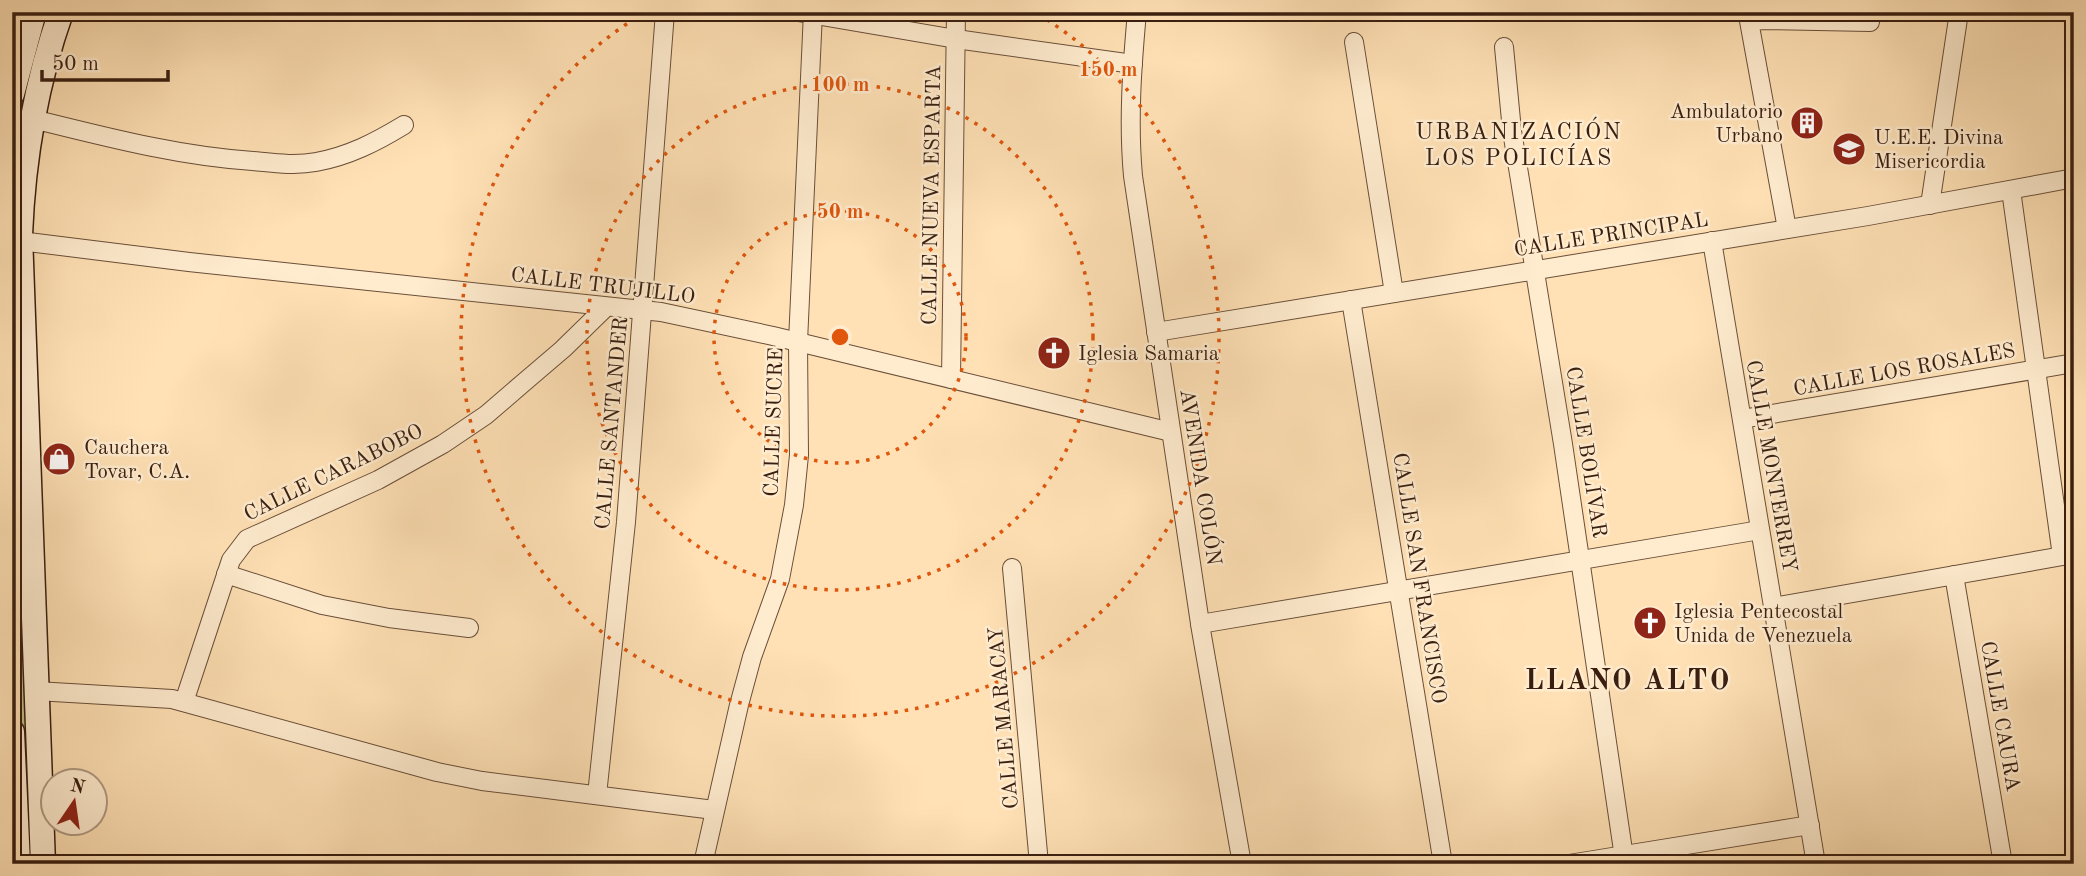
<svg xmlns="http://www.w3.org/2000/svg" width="2086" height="876" font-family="'Old Standard TT',serif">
	<rect width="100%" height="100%" fill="#ffe1b5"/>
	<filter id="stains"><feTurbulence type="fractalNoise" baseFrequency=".00286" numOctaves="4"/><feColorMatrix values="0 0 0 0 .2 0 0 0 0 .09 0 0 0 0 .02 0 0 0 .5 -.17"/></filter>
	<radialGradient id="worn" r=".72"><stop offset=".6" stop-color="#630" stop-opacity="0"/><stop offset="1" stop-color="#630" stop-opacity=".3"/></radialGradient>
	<!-- green -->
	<path fill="#c1c28c" stroke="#7d704e" stroke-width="2" d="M18,568L21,569L34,864H26L15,572Z"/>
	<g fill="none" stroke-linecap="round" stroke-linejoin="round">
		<defs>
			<g id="street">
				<path d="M798,12L956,39L1133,64"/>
				<path d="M1137,12C1132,67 1128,121 1133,176L1201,630L1242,864"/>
				<path d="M1354,42L1394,293"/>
				<path d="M1504,47L1512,131L1563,444L1625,864"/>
				<path d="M33,119C106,137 178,156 253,161C274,163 295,166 316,162C349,156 376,142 404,125"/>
				<path d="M2011,190L2062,556"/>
				<path d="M1930,205L1959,12"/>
				<path d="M1787,229L1749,21L1767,20L1870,22L1871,12"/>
				<path d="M20,241L189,262L661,312L773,336L1171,432"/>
				<path d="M1712,241L1816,864"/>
				<path d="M1351,300L1443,864"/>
				<path d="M1156,332L1868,216L2074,178"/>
				<path d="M951,379L956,12"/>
				<path d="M1742,419L2074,363"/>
				<path d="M1012,568L1039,864"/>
				<path d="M226,574L322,605L389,618L469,628"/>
				<path d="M1954,575L2003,864"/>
				<path d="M1773,607L2074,554"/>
				<path d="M1200,624L1760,530"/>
				<path d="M36,691L172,699L437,772L482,781L714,810"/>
				<path d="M184,702L231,560L247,539L378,480L443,444L486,415L522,384L563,349L606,307"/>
				<path d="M597,795L626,522L665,12"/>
				<path d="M703,864L739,705L752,657L780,579L794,505L799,455L798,342L813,12"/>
				<path d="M1569,864L1810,825"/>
			</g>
			<g id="secondary">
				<path d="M12,94L34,12"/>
				<path d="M12,732L18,864"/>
				<path d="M43,864L20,235C23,160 36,83 61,12"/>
			</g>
		</defs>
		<!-- street casing -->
		<use href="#street" stroke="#6a4f39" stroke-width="20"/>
		<!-- secondary casing -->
		<use href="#secondary" stroke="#391e10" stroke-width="27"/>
		<!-- street -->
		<use href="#street" stroke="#ffeccf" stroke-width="18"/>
		<!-- secondary -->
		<use href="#secondary" stroke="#ffeccf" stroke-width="24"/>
	</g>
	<!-- distance rings -->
	<g fill="none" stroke="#df560c" stroke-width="3.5" stroke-dasharray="3.5 7">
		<circle cx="840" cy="337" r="126"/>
		<circle cx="840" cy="337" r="253"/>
		<path d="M1038 14A379 379 0 1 1 642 14"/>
	</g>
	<!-- icons -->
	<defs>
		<symbol id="building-disc" viewBox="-11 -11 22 22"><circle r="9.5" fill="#8f2418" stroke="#ffeccf"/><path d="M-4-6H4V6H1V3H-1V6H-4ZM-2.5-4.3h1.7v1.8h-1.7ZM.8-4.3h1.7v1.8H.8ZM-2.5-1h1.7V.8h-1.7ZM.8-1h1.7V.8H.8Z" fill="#fff"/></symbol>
		<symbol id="school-disc" viewBox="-11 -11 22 22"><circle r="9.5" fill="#8f2418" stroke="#ffeccf"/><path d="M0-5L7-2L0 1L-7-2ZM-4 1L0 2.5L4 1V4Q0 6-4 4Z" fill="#fff"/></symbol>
		<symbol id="church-disc" viewBox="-11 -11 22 22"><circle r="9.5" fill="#8f2418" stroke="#ffeccf"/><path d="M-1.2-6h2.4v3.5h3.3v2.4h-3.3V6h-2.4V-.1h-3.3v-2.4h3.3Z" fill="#fff"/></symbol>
		<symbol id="shop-disc" viewBox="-11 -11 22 22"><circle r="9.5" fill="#8f2418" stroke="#ffeccf"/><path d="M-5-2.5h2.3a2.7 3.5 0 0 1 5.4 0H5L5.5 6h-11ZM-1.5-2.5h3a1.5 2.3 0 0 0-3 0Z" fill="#fff"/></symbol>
	</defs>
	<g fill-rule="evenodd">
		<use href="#building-disc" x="1788" y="104" width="38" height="38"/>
		<use href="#school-disc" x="1830" y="130" width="38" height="38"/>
		<use href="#church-disc" x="1035" y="334" width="38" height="38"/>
		<use href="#shop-disc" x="40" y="440" width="38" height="38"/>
		<use href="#church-disc" x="1631" y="604" width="38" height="38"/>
	</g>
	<g text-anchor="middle" stroke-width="5" stroke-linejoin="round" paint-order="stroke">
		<!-- poi labels -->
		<g font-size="21" fill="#391e10" stroke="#ffeccf" text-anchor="start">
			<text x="1783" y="118" text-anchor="end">Ambulatorio<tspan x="1783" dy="24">Urbano</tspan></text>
			<text x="1874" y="144">U.E.E. Divina<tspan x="1874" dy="24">Misericordia</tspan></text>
			<text x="1078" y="360">Iglesia Samaria</text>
			<text x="84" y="454">Cauchera<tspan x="84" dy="24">Tovar, C.A.</tspan></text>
			<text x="1674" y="618">Iglesia Pentecostal<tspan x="1674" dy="24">Unida de Venezuela</tspan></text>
		</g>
		<!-- street labels -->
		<g font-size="21" fill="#391e10" stroke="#ffeccf">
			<text transform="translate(931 195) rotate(-89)" y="7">CALLE NUEVA ESPARTA</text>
			<text transform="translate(1611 234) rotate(-9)" y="7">CALLE PRINCIPAL</text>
			<text transform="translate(603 285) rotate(7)" y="7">CALLE TRUJILLO</text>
			<text transform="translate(1904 369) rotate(-10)" y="7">CALLE LOS ROSALES</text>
			<text transform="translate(773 422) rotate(-88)" y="7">CALLE SUCRE</text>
			<text transform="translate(611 423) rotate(-85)" y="7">CALLE SANTANDER</text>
			<text transform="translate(1587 452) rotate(81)" y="7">CALLE BOLÍVAR</text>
			<text transform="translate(1772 466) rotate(80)" y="7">CALLE MONTERREY</text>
			<text transform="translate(333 472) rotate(-26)" y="7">CALLE CARABOBO</text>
			<text transform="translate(1201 477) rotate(81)" y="7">AVENIDA COLÓN</text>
			<text transform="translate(1420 578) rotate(81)" y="7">CALLE SAN FRANCISCO</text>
			<text transform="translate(2001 716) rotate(80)" y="7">CALLE CAURA</text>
			<text transform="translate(1003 718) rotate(-95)" y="7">CALLE MARACAY</text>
		</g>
		<!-- neighbourhood labels -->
		<g font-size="23" letter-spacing="2" fill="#391e10" stroke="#ffeccf">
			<text x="1519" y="139">URBANIZACIÓN<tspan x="1519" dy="26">LOS POLICÍAS</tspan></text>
		</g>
		<!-- district labels -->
		<g font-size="28" font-weight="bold" letter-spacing="2" fill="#391e10" stroke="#ffeccf">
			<text x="1628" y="689">LLANO ALTO</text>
		</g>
	</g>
	<circle cx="840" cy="337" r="10" fill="#df560c" stroke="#ffeccf" stroke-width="3.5"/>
	<g font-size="21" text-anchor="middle" font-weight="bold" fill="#df560c" stroke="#ffeccf" stroke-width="5" stroke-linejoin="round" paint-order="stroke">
		<text x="1108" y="76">150 m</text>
		<text x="840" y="91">100 m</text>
		<text x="840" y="218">50 m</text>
	</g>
	<!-- margin -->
	<rect width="2086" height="876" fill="none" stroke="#ffe1b5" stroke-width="42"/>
	<rect x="14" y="14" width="2058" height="848" fill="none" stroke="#391e10" stroke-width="3.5"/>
	<rect x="21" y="21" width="2044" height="834" fill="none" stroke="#391e10" stroke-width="2"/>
	<!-- north arrow -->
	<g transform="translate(74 802) rotate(13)"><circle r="33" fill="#ffeccf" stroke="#b09a83" stroke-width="2"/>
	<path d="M0-5L12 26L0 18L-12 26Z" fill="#8f2418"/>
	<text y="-10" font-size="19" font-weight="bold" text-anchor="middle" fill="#391e10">N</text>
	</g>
	<!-- scale -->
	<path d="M42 70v10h126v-10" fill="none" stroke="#391e10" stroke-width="3.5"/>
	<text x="52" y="70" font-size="21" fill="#391e10" stroke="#ffeccf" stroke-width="5" paint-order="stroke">50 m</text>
	<rect width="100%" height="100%" filter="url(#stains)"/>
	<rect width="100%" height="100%" fill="url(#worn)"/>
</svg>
